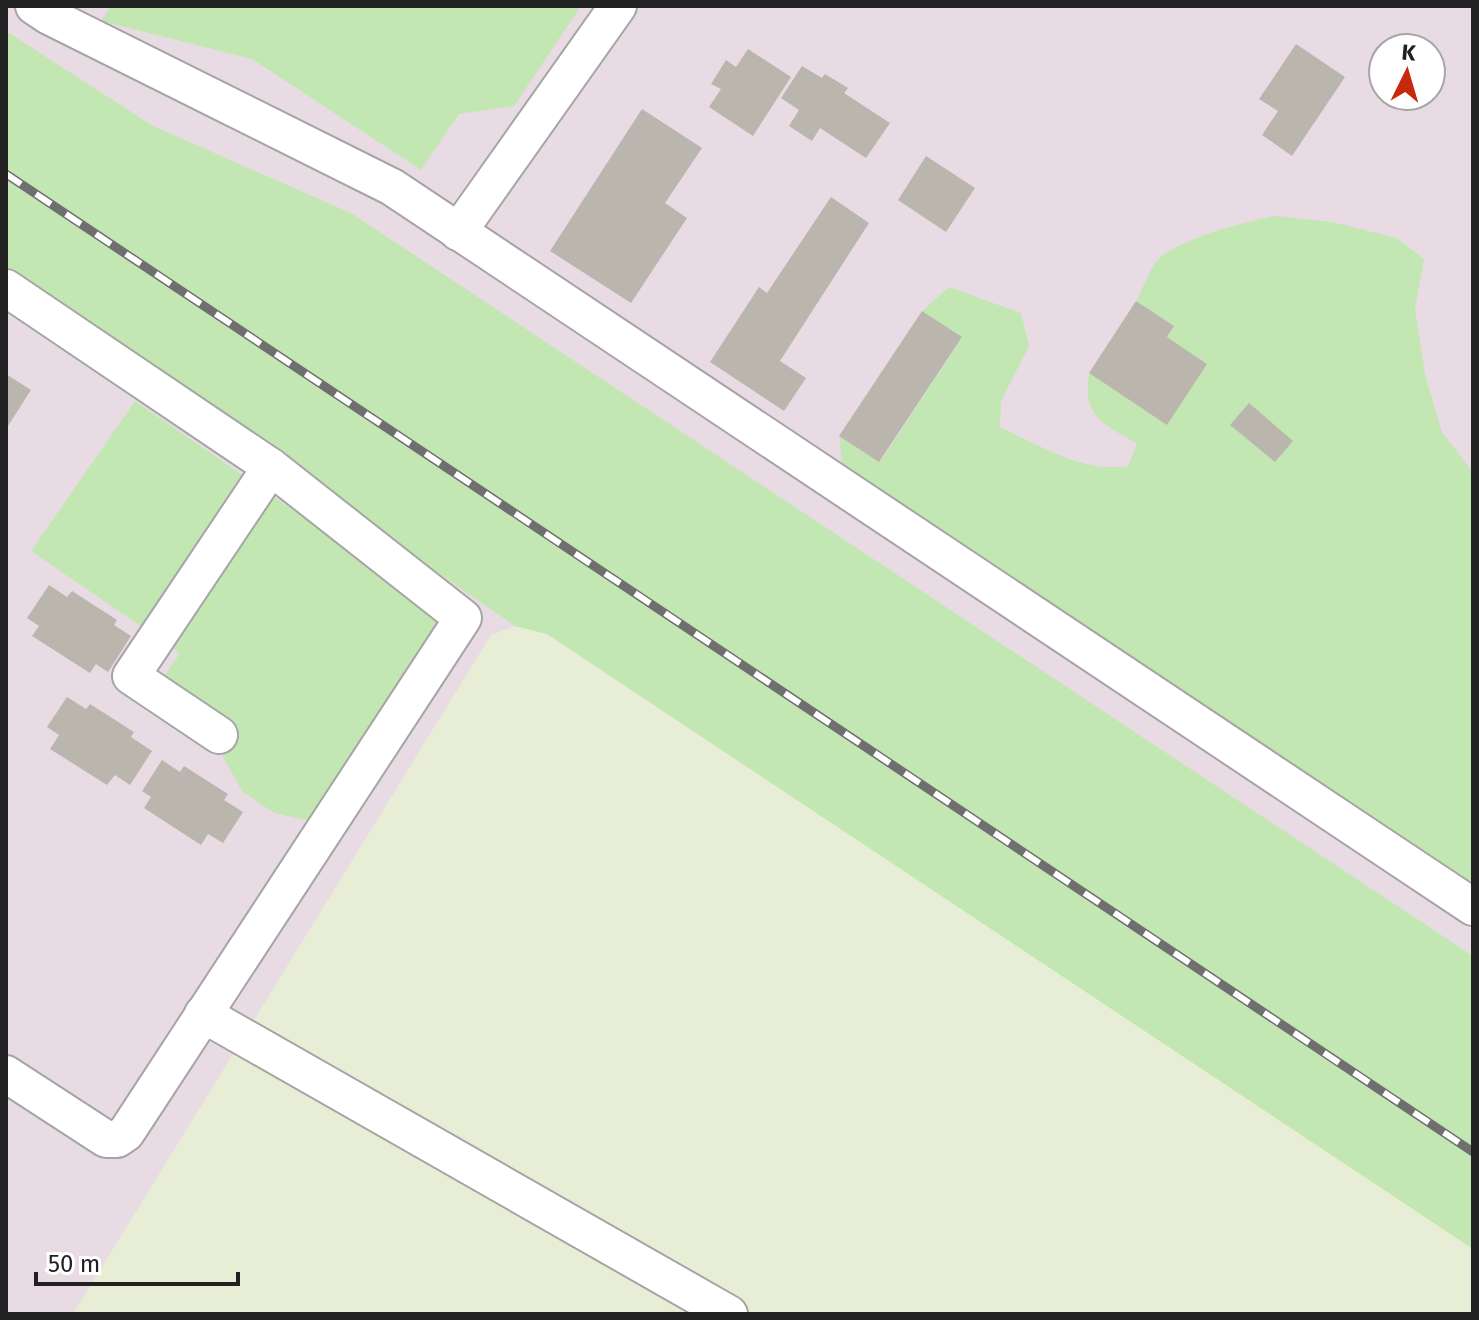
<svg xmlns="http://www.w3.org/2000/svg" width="1479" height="1320" font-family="'Fira Sans',sans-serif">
	<rect width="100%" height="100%" fill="#f1efe8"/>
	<!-- industrial -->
	<path fill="#e9dbe4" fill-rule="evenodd" d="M6,6H1473V1314H6ZM1383,48H1431V96H1383Z"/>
	<!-- farmland -->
	<path fill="#e8eed5" d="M515,626L547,634L1473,1249V1314H73L491,635Z"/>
	<!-- grass -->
	<g fill="#c3e7b2">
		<path d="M111,6H581L514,106L459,114L421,170L252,59L101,21Z"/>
		<path d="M6,31L153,126L351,213L1473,956V1249L547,634L515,626L6,276Z"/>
		<path d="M1277,216L1332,222L1397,238L1424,259L1415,309L1425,374L1442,432L1473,472V890L843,473L839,436L880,462L962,338L922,311L949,287L1021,313L1029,346L1001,401L1000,427C1041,446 1082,473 1128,466L1137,444C1103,423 1082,418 1089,373L1167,424L1207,364L1167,337L1174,326L1136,301C1143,289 1148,273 1156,262C1171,241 1252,219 1277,216Z"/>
		<path d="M135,401L459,624L333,806L305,820L274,813L242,791L222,755L219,727L158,686L180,653L31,551Z"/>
	</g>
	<!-- building -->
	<g fill="#bab6ae">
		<path d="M1296,44L1345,77L1292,156L1262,135L1278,111L1259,99Z"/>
		<path d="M748,49L791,77L753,136L709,107L721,89L711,84L726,60L736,67Z"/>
		<path d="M802,66L822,78L825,74L848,88L844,93L890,123L866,158L820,128L812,141L789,126L799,110L781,98Z"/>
		<path d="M642,109L702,148L665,203L687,218L631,303L550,251Z"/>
		<path d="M926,156L975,188L946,232L898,200Z"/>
		<path d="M831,197L869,223L780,361L806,378L784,411L710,362L759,287L767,293Z"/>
		<path d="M1136,301L1174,326L1167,337L1207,364L1167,425L1089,373Z"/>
		<path d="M922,311L962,337L879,462L839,436Z"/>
		<path d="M6,374L31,390L6,429Z"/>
		<path d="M1249,403L1293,441L1275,462L1230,425Z"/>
		<path d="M49,585L67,597L72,591L117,620L114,625L131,636L108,672L96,664L90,673L32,636L39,626L27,618Z"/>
		<path d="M67,697L86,709L90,704L134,732L131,737L152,751L130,785L115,775L107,785L50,749L59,735L47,727Z"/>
		<path d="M162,760L180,772L184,766L228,794L224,800L243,812L223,843L208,834L201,845L144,808L151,797L142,791Z"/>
	</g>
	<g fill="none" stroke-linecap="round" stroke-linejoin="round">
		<defs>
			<g id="minor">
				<path d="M34,6L49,16L392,187L1473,907"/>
				<path d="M458,232L618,6"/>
				<path d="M6,288L271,467L463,618L126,1133L117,1139H106L6,1074"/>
				<path d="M219,735L131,676L271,467"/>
				<path d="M203,1014L729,1314"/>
			</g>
		</defs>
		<!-- minor casing -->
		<use href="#minor" stroke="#a5a5a5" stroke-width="40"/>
		<!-- minor -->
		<use href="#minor" stroke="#fff" stroke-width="36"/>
		<defs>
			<path id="rail" d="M6,174L1473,1152"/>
		</defs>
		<!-- rail casing -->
		<use href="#rail" stroke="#6f6f6f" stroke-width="9"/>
		<!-- rail -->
		<use href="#rail" stroke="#fff" stroke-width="6" stroke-dasharray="18" stroke-linecap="butt"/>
	</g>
	<!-- border -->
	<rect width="1479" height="1320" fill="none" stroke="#212121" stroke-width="16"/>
	<!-- north arrow -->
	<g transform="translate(1407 72) rotate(5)"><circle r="38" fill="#ffffff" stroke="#a6a6a6" stroke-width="2"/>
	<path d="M0-6L14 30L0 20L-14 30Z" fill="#c62a0c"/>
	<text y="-12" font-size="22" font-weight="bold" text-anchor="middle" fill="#212121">K</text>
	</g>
	<!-- scale -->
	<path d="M36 1272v12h202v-12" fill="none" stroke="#212121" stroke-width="4"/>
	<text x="48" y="1272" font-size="24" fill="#212121" stroke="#ffffff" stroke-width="6" paint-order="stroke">50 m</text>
</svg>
